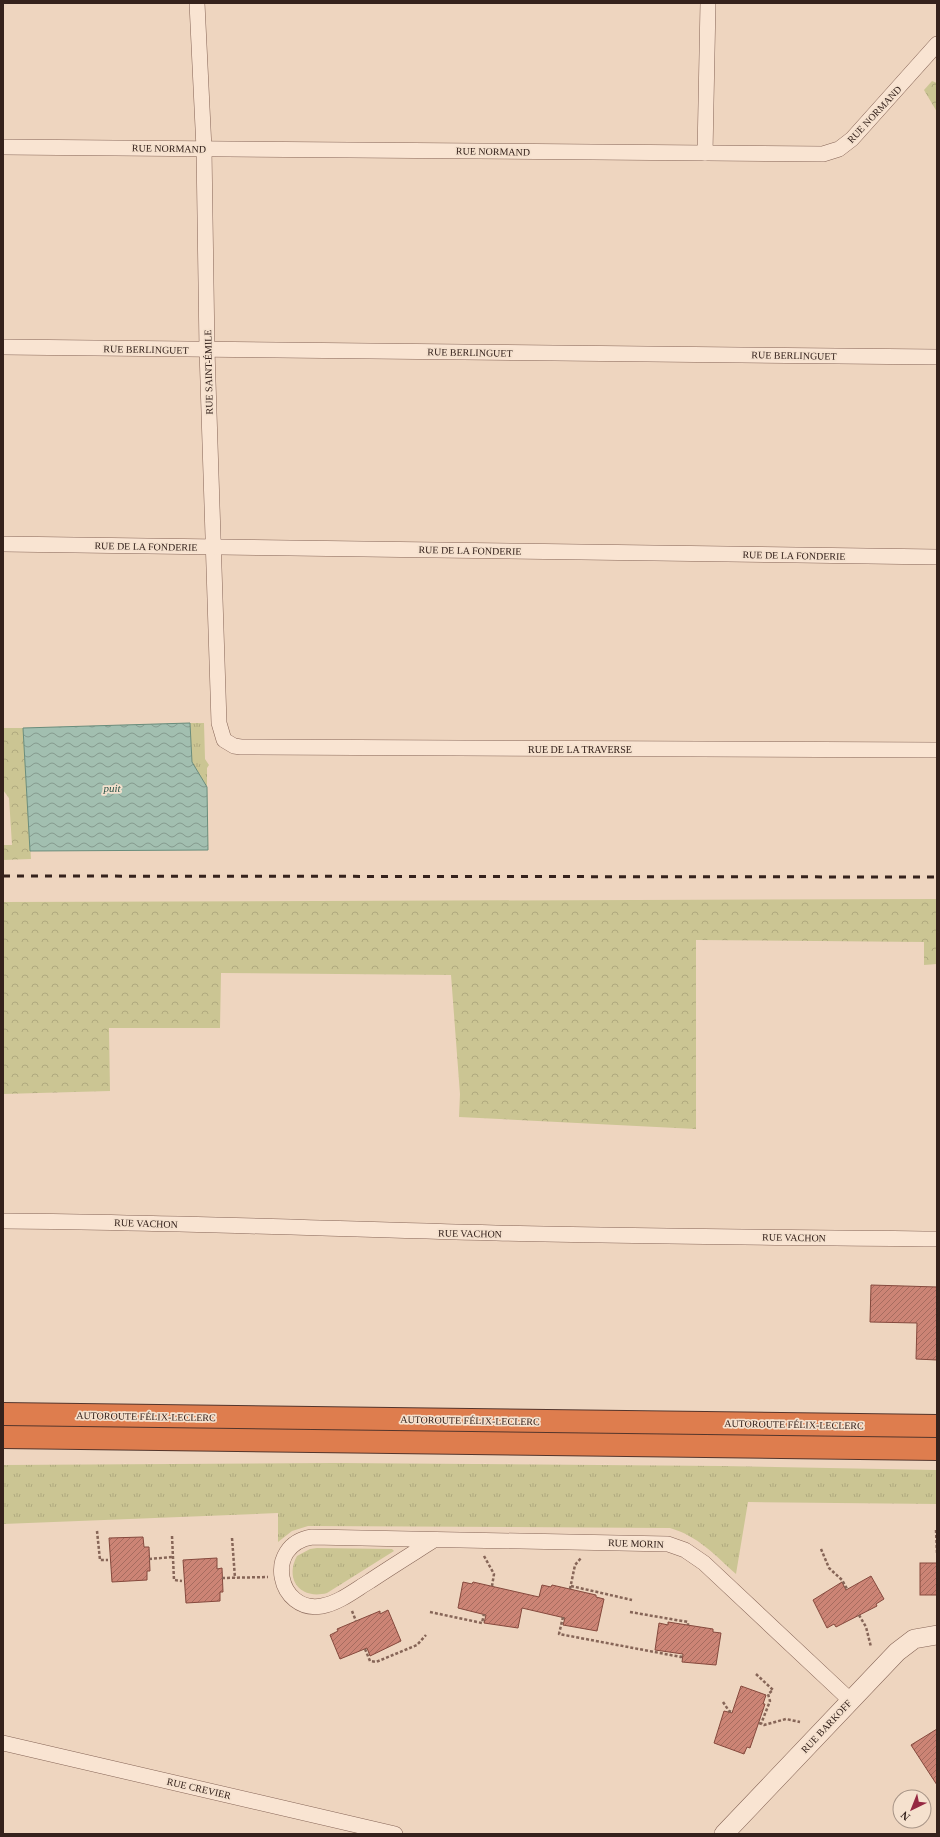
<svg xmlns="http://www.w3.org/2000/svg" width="940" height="1837" font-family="'Times New Roman',serif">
	<defs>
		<pattern id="grass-tufts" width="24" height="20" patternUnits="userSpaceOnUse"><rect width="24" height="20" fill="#cbc593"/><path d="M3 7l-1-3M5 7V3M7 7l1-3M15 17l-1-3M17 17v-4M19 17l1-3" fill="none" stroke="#afa97e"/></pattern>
		<pattern id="forest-crowns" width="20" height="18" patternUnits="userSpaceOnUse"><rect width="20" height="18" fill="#cbc593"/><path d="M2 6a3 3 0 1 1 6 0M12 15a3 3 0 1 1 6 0" fill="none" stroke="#afa97e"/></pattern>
		<pattern id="water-waves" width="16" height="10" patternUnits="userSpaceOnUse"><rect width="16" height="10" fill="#a2bfb0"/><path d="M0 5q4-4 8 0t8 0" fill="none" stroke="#859b8e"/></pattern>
		<pattern id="building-hatch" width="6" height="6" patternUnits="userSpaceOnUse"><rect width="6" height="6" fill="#cc8475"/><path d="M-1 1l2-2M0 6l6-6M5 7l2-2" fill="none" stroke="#a66c5f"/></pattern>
	</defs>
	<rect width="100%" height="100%" fill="#eed5bf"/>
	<!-- grass -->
	<g fill="url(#grass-tufts)">
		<path d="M190,723H204L205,759L209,765L207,768V787L192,762Z"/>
		<path d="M334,1463L721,1466L937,1470V1504L748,1502L736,1574C715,1555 698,1536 670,1528L308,1526L292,1531L278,1542V1513L3,1524V1465Z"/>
		<path d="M317,1548L392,1549L394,1551L327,1593C301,1600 284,1580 297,1556L310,1549Z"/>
	</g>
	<!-- forest -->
	<g fill="url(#forest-crowns)">
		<path d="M932,81L937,83V112L924,90Z"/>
		<path d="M3,728H23L31,859L3,860V845H12L9,798L3,790Z"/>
		<path d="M937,899V964L924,965V942L696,940V1129L459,1117L460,1094L451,975L221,973L220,1028H109L110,1091L3,1094V902Z"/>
	</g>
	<!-- water -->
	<path fill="url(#water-waves)" stroke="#6a8d7c" d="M190,723L192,762L207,787L208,850L30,851L23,728Z"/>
	<!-- building -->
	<g fill="url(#building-hatch)" stroke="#85493d">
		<path d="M871,1285L937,1287V1360L916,1359L917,1323L870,1322Z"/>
		<path d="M143,1537L144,1547H149L150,1571H147V1580L112,1582L109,1538Z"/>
		<path d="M217,1558V1569L222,1568L223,1592H220V1601L186,1603L183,1560Z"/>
		<rect x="920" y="1563" width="17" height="32"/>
		<path d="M871,1576L884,1599L876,1604L877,1606L836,1627L834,1624L827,1628L813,1600L842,1582L846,1590Z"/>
		<path d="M463,1582L472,1584L473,1582L539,1597L542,1585L551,1587L552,1585L596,1595V1597L604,1599L597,1631L563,1625L565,1618L522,1608L518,1628L484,1623L486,1615L458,1608Z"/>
		<path d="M388,1610L401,1641L370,1656L367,1648L340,1659L330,1635L338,1631L337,1629L356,1621L380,1611V1614Z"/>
		<path d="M668,1622L713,1629V1632L721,1633L716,1665L682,1662L683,1654L655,1650L659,1623L668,1625Z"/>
		<path d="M741,1686L766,1695L763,1704H765L750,1748L747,1747L744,1754L714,1743L724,1711L732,1713Z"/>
		<path d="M937,1729V1785L911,1745Z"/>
	</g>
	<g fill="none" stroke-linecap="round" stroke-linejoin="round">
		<defs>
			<g id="minor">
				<path d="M197,3L204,149L207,350L219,723L224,740L234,746L241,747L937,750"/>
				<path d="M3,147L823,154L839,149L852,139L937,44"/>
				<path d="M705,153L708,3"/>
				<path d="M3,347L937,357"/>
				<path d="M3,544L937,557"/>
				<path d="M3,1221C167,1222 331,1229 496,1233C643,1237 790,1237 937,1239"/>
				<path d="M434,1540C412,1554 391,1567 370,1581C355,1590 339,1603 322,1606C278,1614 263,1545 312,1537L668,1544L685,1550L704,1563L850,1700"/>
				<path d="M3,1743L395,1834"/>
			</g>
			<path id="tertiary" d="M724,1834L897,1652L914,1639L937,1635"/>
			<g id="motorway">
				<path d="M3,1414L937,1426"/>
				<path d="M3,1437L937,1449"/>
			</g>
		</defs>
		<!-- minor casing -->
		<use href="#minor" stroke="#866557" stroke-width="16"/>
		<!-- tertiary casing -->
		<use href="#tertiary" stroke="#866557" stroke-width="20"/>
		<!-- motorway casing -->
		<use href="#motorway" stroke="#53352c" stroke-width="24"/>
		<!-- path -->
		<g stroke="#866557" stroke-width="2.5" stroke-dasharray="3 2" stroke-linecap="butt">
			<path d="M936,1530L937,1553"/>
			<path d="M97,1531L100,1560H108"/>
			<path d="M172,1536L174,1580L182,1581"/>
			<path d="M232,1538L235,1578"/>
			<path d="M821,1549L829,1568L842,1580L847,1589"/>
			<path d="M484,1556L494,1574L492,1586"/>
			<path d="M149,1559L172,1557"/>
			<path d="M222,1578L268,1577"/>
			<path d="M571,1586L632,1600"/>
			<path d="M570,1589L575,1565L581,1558"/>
			<path d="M352,1611L356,1621"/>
			<path d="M430,1612L482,1623L484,1614"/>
			<path d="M630,1612L688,1622V1625"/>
			<path d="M859,1615L866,1627L871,1647"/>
			<path d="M563,1617L559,1634L681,1657V1654"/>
			<path d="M365,1649L370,1661L376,1662L417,1645L426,1635"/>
			<path d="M756,1674L773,1690L768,1694L770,1701L761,1724"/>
			<path d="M723,1702L729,1711L732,1712"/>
			<path d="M759,1723L764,1725L786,1719L800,1722"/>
		</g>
		<!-- minor -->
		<use href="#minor" stroke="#f9e4d2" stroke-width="15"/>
		<!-- tertiary -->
		<use href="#tertiary" stroke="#f9e4d2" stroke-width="19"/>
		<!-- motorway -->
		<use href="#motorway" stroke="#de7d4e" stroke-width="22"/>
		<!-- rail -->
		<path stroke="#35221c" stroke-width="3" stroke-dasharray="7 7" stroke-linecap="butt" d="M3,876L937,877"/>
	</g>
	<g text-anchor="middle" stroke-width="3.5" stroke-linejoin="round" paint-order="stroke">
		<!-- street labels -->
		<g font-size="10" fill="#35221c" stroke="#f5e1ce">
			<text transform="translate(874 114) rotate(-47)" y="4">RUE NORMAND</text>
			<text transform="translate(169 148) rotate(1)" y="4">RUE NORMAND</text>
			<text transform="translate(493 151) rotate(1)" y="4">RUE NORMAND</text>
			<text transform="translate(146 349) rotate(1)" y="4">RUE BERLINGUET</text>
			<text transform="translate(470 352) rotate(1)" y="4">RUE BERLINGUET</text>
			<text transform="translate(794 355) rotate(1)" y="4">RUE BERLINGUET</text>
			<text transform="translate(208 372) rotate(-91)" y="4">RUE SAINT-ÉMILE</text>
			<text transform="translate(146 546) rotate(1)" y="4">RUE DE LA FONDERIE</text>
			<text transform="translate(470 550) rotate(1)" y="4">RUE DE LA FONDERIE</text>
			<text transform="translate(794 555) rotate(1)" y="4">RUE DE LA FONDERIE</text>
			<text x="580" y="753">RUE DE LA TRAVERSE</text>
			<text transform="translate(146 1223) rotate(2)" y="4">RUE VACHON</text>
			<text transform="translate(470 1233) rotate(1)" y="4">RUE VACHON</text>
			<text transform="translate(794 1237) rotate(1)" y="4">RUE VACHON</text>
			<text transform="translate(146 1416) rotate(1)" y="4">AUTOROUTE FÉLIX-LECLERC</text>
			<text transform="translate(470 1420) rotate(1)" y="4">AUTOROUTE FÉLIX-LECLERC</text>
			<text transform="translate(794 1424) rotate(1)" y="4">AUTOROUTE FÉLIX-LECLERC</text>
			<text transform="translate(636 1543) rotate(2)" y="4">RUE MORIN</text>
			<text transform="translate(826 1726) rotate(-47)" y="4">RUE BARKOFF</text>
			<text transform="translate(199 1788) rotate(13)" y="4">RUE CREVIER</text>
		</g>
		<!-- water labels -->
		<g font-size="11" font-style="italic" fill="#2b5549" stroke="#f5e1ce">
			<text x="112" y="792">puit</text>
		</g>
	</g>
	<!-- border -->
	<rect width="940" height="1837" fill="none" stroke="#35221c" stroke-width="8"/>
	<!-- north arrow -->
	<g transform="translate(912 1809) rotate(223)"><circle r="19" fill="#f5e1ce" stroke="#a89587"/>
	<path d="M0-3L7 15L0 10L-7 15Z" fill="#952842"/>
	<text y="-6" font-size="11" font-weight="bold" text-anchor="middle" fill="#35221c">N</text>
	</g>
</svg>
